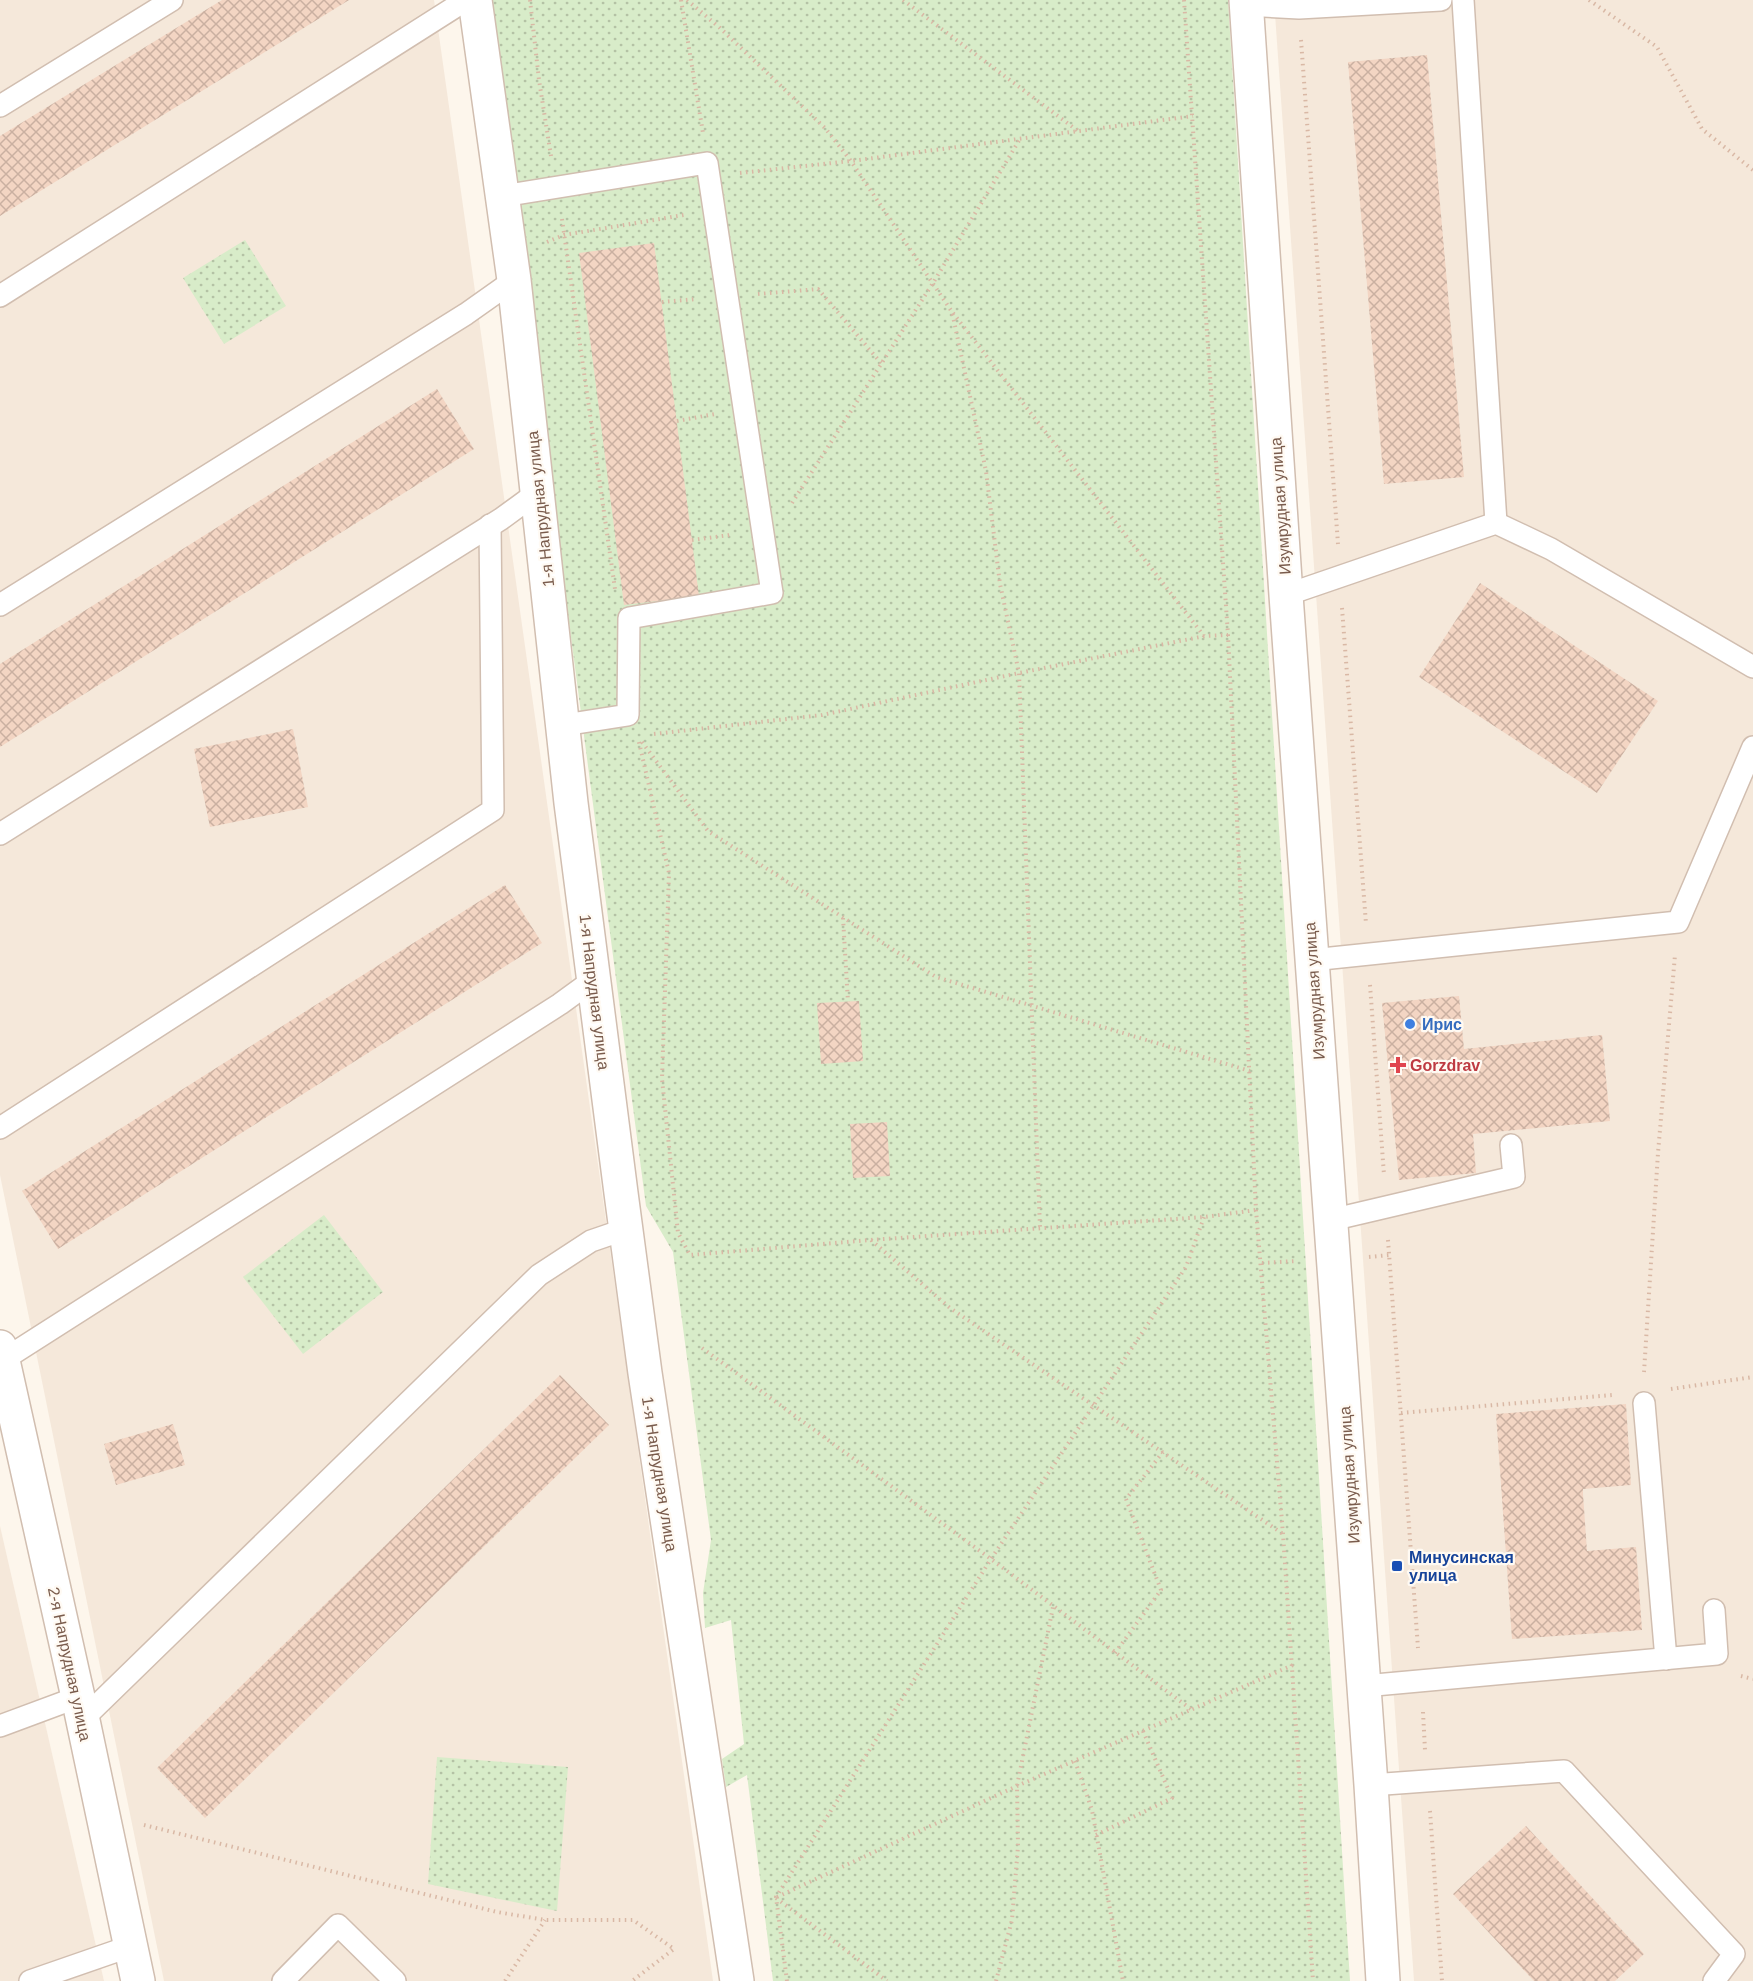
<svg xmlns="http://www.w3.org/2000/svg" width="1753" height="1981" font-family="Arial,sans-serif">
	<defs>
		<pattern id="park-dots" width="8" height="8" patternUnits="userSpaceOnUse" patternTransform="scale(1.5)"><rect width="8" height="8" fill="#d8ecc9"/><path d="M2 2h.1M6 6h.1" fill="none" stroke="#b4c2a5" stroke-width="1.8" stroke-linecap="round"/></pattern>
		<pattern id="building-cross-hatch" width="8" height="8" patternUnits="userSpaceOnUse" patternTransform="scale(1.5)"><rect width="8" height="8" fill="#f3d5c3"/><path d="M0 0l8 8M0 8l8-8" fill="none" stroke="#cab0a1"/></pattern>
	</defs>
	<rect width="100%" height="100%" fill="#fdf6ec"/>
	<!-- residential -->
	<g fill="#f5e8da">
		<path d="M0,0H434L713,1981H164L0,1175Z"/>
		<path d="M1274,0H1753V1981H1414Z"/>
		<path d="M0,1526L104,1981H0Z"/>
	</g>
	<!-- park -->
	<g fill="url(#park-dots)">
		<path d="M487,0H1228L1350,1981H773L747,1775L726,1787L722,1759L744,1744L731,1620L705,1628L703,1593L711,1540L673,1252L646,1206Z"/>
		<path d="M245,240L286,306L224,344L183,278Z"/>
		<path d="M324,1215L383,1292L303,1354L243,1277Z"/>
		<path d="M437,1757L568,1767L557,1911L428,1884Z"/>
	</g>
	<!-- building -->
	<g fill="url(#building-cross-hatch)">
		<path d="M222,0H349L0,216V136Z"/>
		<path d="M1427,55L1464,477L1384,484L1348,62Z"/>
		<path d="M654,243L699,596L624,605L579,253Z"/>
		<path d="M437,389L474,449L0,747V664Z"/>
		<path d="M1480,583L1658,701L1597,793L1419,677Z"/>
		<path d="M293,729L308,807L210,827L194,749Z"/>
		<path d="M505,885L542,943L58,1249L22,1191Z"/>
		<path d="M1459,996L1464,1049L1602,1035L1610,1121L1473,1134L1476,1173L1399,1180L1382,1003Z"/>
		<path d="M859,1001L863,1061L821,1064L817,1003Z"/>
		<path d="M887,1122L890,1176L853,1178L850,1124Z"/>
		<path d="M560,1375L609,1425L205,1818L157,1768Z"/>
		<path d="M1626,1404L1631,1485L1583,1489V1494L1587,1551L1636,1547L1642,1630L1512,1639L1496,1414Z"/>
		<path d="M173,1424L185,1465L116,1485L104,1444Z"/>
		<path d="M1526,1826L1644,1954L1615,1981H1534L1453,1894Z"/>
	</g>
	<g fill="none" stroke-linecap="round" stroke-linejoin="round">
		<defs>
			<g id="service">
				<path d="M1463,0L1496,523"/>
				<path d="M1246,5L1299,8L1441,0"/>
				<path d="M0,106L172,0"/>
				<path d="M502,196L707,163L772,593L629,618L628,715L564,725"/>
				<path d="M0,296L466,0"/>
				<path d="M1286,595L1496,523L1551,549L1753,667"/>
				<path d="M0,605L466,314L514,280"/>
				<path d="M0,834L501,519L538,492"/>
				<path d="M1312,960L1678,922L1753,747"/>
				<path d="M0,1128L493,810L490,525"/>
				<path d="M1331,1220L1514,1177L1511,1145"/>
				<path d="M3,1360L560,1004L593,980"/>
				<path d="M1644,1403L1666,1659"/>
				<path d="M1364,1686L1717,1654L1714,1610"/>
				<path d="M83,1719L539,1275L591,1241L626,1229"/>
				<path d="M0,1726L78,1697"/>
				<path d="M1371,1785L1564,1771L1734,1954L1714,1981"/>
				<path d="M30,1981L131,1946"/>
				<path d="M283,1981L338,1925L395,1981"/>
			</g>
			<g id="minor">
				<path d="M475,0L514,280L571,803L621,1193L645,1373L737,1981"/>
				<path d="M0,1347L78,1697L138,1981"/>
			</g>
			<path id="tertiary" d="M1246,0L1286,595L1371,1785L1383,1981"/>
		</defs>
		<!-- service casing -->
		<use href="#service" stroke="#d1beb0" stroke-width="24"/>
		<!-- minor casing -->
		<use href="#minor" stroke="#d1beb0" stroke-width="36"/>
		<!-- tertiary casing -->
		<use href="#tertiary" stroke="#d1beb0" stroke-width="36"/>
		<!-- path -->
		<g stroke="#d9b8a5" stroke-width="4" stroke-dasharray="1.5 4.5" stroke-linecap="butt">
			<path d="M530,0L539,80L551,156"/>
			<path d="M681,0L703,133"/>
			<path d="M687,0L720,28L825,128L851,161L952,312L986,471L1000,584L1019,673L1040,1228"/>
			<path d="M903,0L1078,131"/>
			<path d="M1184,0L1228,635L1256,1210L1283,1534L1313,1981"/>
			<path d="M1589,0L1657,47L1702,129L1753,170"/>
			<path d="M1301,40L1338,544"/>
			<path d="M740,173L851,161L1193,116"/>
			<path d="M562,219L615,589"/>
			<path d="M547,242L564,235L684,215"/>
			<path d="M758,294L818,289L881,363"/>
			<path d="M662,302L697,299"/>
			<path d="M953,313L1204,636"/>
			<path d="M677,421L715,414"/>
			<path d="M792,503L933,283L1020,139"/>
			<path d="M692,540L730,535"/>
			<path d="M1342,608L1366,924"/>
			<path d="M654,734L822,715L1019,673L1205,636L1228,635"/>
			<path d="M639,742L669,873L662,1079L678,1233L690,1255L870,1240L1204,1217L1256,1210"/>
			<path d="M642,742L708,831L936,977L1250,1071"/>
			<path d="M843,918L848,1002"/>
			<path d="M1370,985L1384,1175"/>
			<path d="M871,1240L950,1308L1283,1534"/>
			<path d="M1388,1240L1418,1648"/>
			<path d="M1369,1257L1390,1255"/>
			<path d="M1262,1263L1296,1261"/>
			<path d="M702,1348L991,1559L1192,1710"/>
			<path d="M1644,1372L1658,1153L1675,955"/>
			<path d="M1671,1389L1753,1377"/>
			<path d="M1401,1413L1612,1395"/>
			<path d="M1115,1653L1161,1590L1126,1499L1163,1452"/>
			<path d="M1741,1676L1753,1679"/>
			<path d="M1423,1712L1425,1750"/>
			<path d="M1075,1761L1092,1810L1123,1981"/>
			<path d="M1430,1811L1442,1981"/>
			<path d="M144,1825L497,1912L545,1920H633L674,1949L632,1981"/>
			<path d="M1096,1835L1172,1798L1143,1731"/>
			<path d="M777,1897L1017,1786L1293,1665"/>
			<path d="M776,1898L887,1981"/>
			<path d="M505,1981L545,1920"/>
			<path d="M787,1981L776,1897L991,1559L1186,1267L1204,1217"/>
			<path d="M996,1981L1012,1920L1018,1846L1017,1786L1053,1607"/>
		</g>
		<!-- service -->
		<use href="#service" stroke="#fff" stroke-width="21"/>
		<!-- minor -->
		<use href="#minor" stroke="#fff" stroke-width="33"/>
		<!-- tertiary -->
		<use href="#tertiary" stroke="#fff" stroke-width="33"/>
	</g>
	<!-- markers -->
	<circle fill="#3f7fe0" stroke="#fffaf3" stroke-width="2" cx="1410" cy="1024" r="6"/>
	<path fill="#e0444e" stroke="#fffaf3" stroke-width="2" d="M1395 1056h6v6h6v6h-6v6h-6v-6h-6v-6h6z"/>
	<rect fill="#1a4fb4" stroke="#fffaf3" stroke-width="2" x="1391" y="1560" width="12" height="12" rx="3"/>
	<g text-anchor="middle" stroke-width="4.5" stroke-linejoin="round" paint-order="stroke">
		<!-- street labels -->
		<g font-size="16" fill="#7a5c4d" stroke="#fffaf3">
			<text transform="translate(1280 506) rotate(-94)" y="6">Изумрудная улица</text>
			<text transform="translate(540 509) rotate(-96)" y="6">1-я Напрудная улица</text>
			<text transform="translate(1314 991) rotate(-94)" y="6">Изумрудная улица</text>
			<text transform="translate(595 992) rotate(83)" y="6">1-я Напрудная улица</text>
			<text transform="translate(660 1474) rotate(81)" y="6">1-я Напрудная улица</text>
			<text transform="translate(1349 1475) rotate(-94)" y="6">Изумрудная улица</text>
			<text transform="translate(70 1664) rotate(78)" y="6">2-я Напрудная улица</text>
		</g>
		<!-- shop labels -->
		<g font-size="16" font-weight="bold" fill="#366cbe" stroke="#fffaf3" text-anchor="start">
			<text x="1422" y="1030">Ирис</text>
		</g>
		<!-- health labels -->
		<g font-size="16" font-weight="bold" fill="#be3a42" stroke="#fffaf3" text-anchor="start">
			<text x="1410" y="1071">Gorzdrav</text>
		</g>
		<!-- transit labels -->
		<g font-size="16" font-weight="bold" fill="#164399" stroke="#fffaf3" text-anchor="start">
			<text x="1409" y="1563">Минусинская<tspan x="1409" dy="18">улица</tspan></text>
		</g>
	</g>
</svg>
